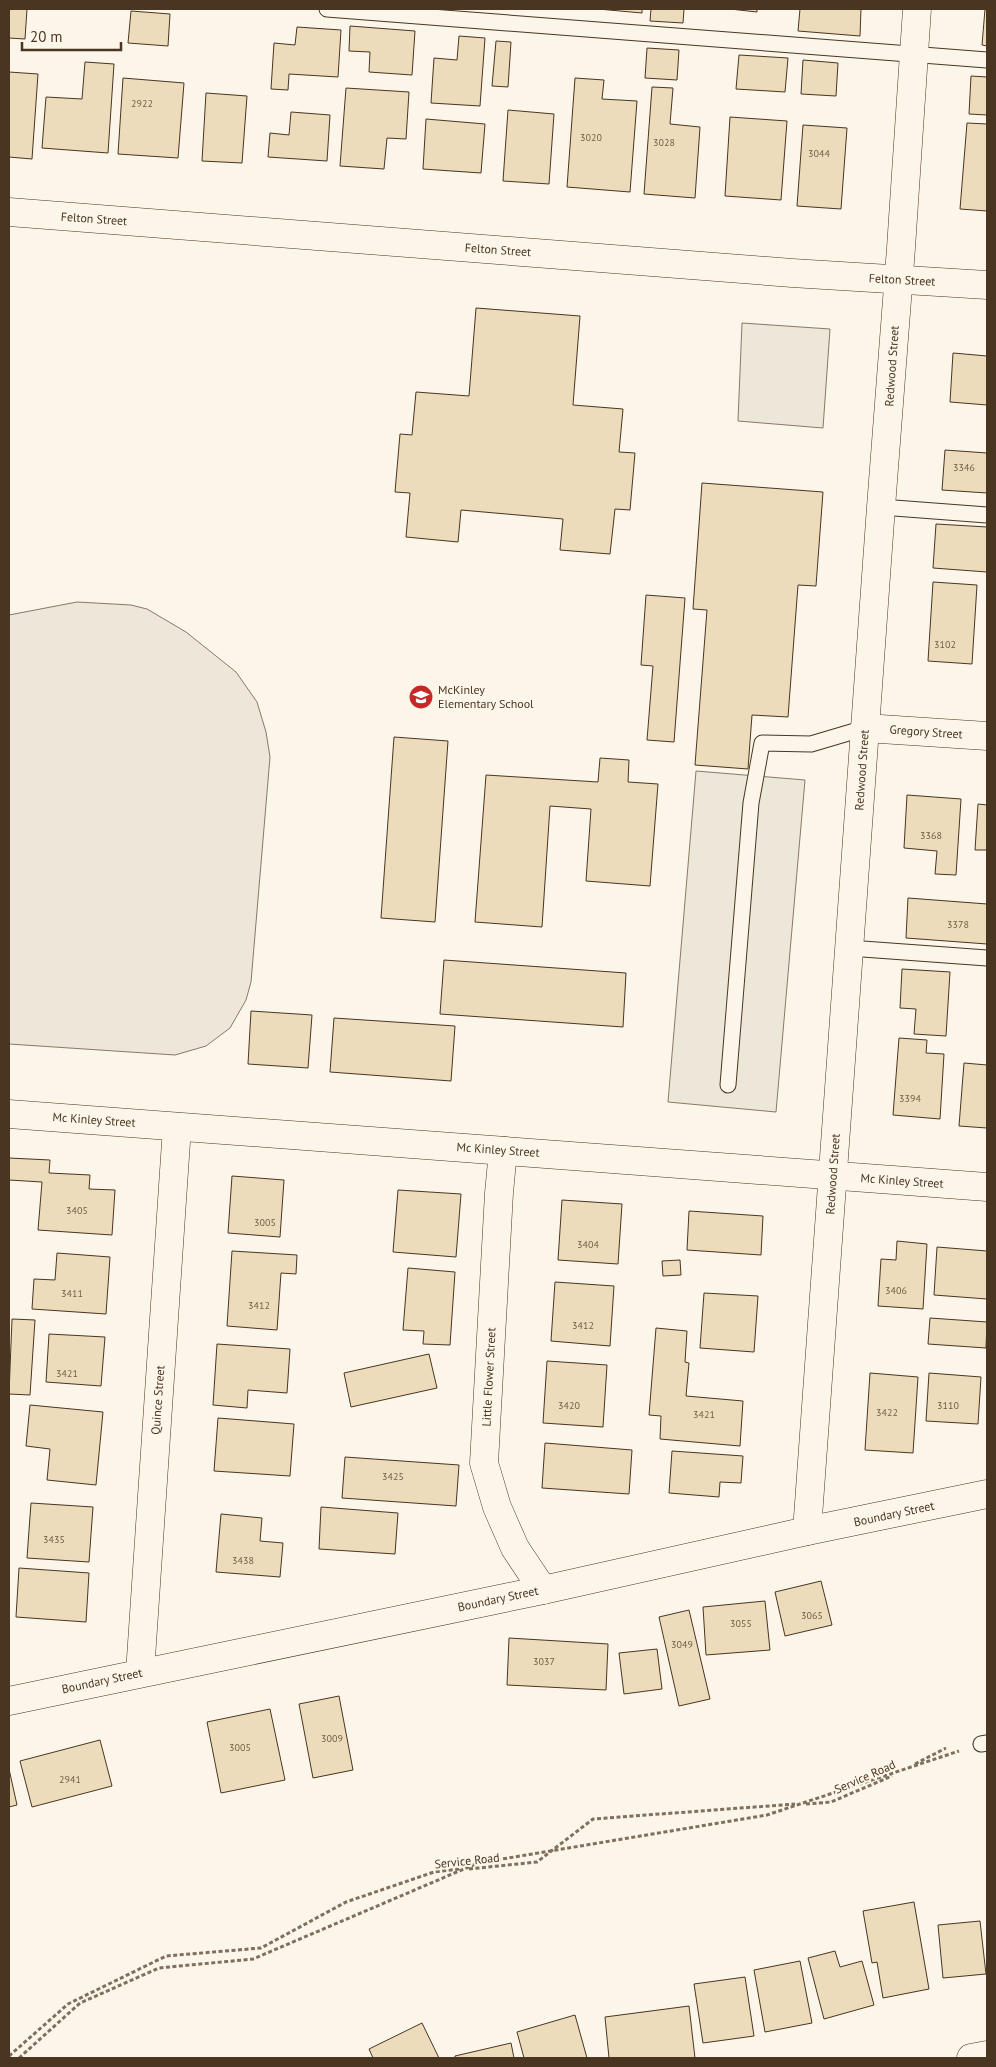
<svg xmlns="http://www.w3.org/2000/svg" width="996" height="2067" font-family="'PT Sans',sans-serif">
	<rect width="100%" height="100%" fill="#fbf6e9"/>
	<!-- green -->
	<path fill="#ede6d9" stroke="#887966" d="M77,602L131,605L147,609L186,632L236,672L257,702L266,732L270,757L251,982L246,1000L230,1028L206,1046L175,1055L9,1044V615Z"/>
	<!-- parking -->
	<g fill="#ede7d9" stroke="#887966">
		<path d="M742,323L830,329L823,428L738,421Z"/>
		<path d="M696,771L805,780L776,1112L668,1102Z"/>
	</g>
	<!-- building -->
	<g fill="#ecdcbc" stroke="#4a3520">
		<path d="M9,9H27L25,39L9,38Z"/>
		<path d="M598,9H642V13Z"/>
		<path d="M651,9H684L683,23L650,21Z"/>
		<path d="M730,9H757V12Z"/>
		<path d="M800,9H861L860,36L798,31Z"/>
		<path d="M985,9H987V46L982,45Z"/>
		<path d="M131,11L170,14L168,46L128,43Z"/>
		<path d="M350,26L415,31L412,75L369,72L370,52L349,51Z"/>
		<path d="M297,27L341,30L338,77L289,74L288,90L271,89L274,43L295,45Z"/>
		<path d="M459,36L485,38L480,106L431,103L434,58L457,60Z"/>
		<path d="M496,41L511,42L508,87L492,86Z"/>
		<path d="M647,48L679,50L677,80L645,78Z"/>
		<path d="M739,55L788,58L785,92L736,89Z"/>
		<path d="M803,60L838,63L836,96L801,94Z"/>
		<path d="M85,62L114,64L108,153L42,148L46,97L82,99Z"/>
		<path d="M9,72L38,74L32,159L9,157Z"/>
		<path d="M971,76L987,77V115L969,114Z"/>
		<path d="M123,78L184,83L178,158L118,154Z"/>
		<path d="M575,78L604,80L602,99L637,101L630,192L567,187Z"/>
		<path d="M652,87L673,88L670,124L700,127L695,198L644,194Z"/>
		<path d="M346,88L409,92L406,139L387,138L384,169L340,166Z"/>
		<path d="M206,93L247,96L242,163L202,161Z"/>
		<path d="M508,110L554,114L549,184L503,181Z"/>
		<path d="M291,112L330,115L327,161L268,157L270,133L289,135Z"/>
		<path d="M730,117L787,121L781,200L725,196Z"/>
		<path d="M426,119L485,124L481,173L423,169Z"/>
		<path d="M967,123L987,124V211L960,209Z"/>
		<path d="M803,125L847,128L841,209L797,206Z"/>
		<path d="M476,308L580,316L573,405L623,409L619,452L635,453L630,510L615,509L610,554L560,550L563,519L461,510L458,542L406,537L410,493L395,492L400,434L412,435L416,392L469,396Z"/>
		<path d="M953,353L987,356V405L950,402Z"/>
		<path d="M945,450L987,453V493L942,490Z"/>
		<path d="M702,483L823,492L816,586L798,585L788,717L752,715L748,769L695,765L707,610L693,609Z"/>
		<path d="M936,524L987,527V572L933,568Z"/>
		<path d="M933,582L977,585L972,664L928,661Z"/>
		<path d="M646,595L685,598L674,742L647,740L653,666L641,665Z"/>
		<path d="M394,737L448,741L435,922L381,918Z"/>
		<path d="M600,758L629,760L628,782L658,784L650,886L586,881L591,809L550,806L542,927L475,922L486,775L598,782Z"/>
		<path d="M907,795L961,799L956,875L935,874L937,851L904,848Z"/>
		<path d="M978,804L987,805V850H975Z"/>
		<path d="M908,898L987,904V944L906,938Z"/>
		<path d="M444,960L626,973L623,1027L440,1014Z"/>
		<path d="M902,969L950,972L946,1036L914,1034L916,1009L900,1008Z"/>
		<path d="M251,1011L312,1015L308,1068L248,1064Z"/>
		<path d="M334,1018L455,1026L451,1081L330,1072Z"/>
		<path d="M899,1038L927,1040L926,1053L944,1054L940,1119L893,1115Z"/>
		<path d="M964,1063L987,1065V1128L959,1126Z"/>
		<path d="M9,1158L50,1160L49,1173L90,1175L89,1189L115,1190L112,1235L38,1230L42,1182L9,1180Z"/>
		<path d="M232,1176L284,1180L280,1237L228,1233Z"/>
		<path d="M398,1190L461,1194L456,1257L393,1252Z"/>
		<path d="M562,1200L622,1204L618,1264L558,1260Z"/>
		<path d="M689,1211L763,1216L761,1255L687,1250Z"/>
		<path d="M897,1241L927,1244L923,1309L878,1306L881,1259L896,1260Z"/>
		<path d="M937,1247L987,1251V1299L934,1295Z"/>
		<path d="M232,1251L297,1255L296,1274L281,1273L277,1330L227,1326Z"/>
		<path d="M57,1253L110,1257L106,1314L32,1309L34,1279L55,1280Z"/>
		<path d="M680,1260L681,1275L663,1276L662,1261Z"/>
		<path d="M408,1268L455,1272L450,1345L423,1344L424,1331L403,1330Z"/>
		<path d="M555,1282L614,1286L610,1346L551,1341Z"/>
		<path d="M704,1293L758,1296L754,1352L700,1348Z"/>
		<path d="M930,1318L987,1322L986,1348L928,1344Z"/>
		<path d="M12,1319L35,1320L30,1395L9,1394Z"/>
		<path d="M656,1328L687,1331L685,1362L689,1363L686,1396L743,1401L740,1446L660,1439L661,1416L649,1415Z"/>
		<path d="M49,1334L105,1337L101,1386L46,1382Z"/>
		<path d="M217,1344L290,1349L287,1393L248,1390L247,1408L213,1405Z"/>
		<path d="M429,1354L437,1388L351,1407L344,1373Z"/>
		<path d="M547,1361L607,1365L603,1427L543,1423Z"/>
		<path d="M870,1373L918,1377L913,1453L865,1450Z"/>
		<path d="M929,1373L981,1377L978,1424L926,1421Z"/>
		<path d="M30,1405L103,1412L96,1485L47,1480L50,1449L26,1446Z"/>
		<path d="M218,1418L294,1424L290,1476L214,1471Z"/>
		<path d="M545,1443L632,1450L629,1494L542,1488Z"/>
		<path d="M672,1451L743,1456L741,1483L720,1482L719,1497L669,1493Z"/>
		<path d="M345,1457L459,1465L456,1506L342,1498Z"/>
		<path d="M31,1503L93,1507L89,1562L27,1558Z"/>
		<path d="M321,1507L398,1513L395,1554L319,1549Z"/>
		<path d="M221,1514L262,1518L260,1541L283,1543L280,1577L216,1572Z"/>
		<path d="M19,1568L89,1573L86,1622L16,1617Z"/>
		<path d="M821,1581L832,1625L785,1636L775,1592Z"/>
		<path d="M765,1601L770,1650L706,1655L703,1607Z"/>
		<path d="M689,1610L710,1699L679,1706L659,1617Z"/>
		<path d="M509,1638L608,1644L606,1690L507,1685Z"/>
		<path d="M657,1649L662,1689L624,1694L619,1653Z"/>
		<path d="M339,1696L353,1770L313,1778L299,1704Z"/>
		<path d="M270,1709L285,1780L221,1793L207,1722Z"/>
		<path d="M100,1740L112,1786L32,1807L20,1761Z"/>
		<path d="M9,1769L17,1805L9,1807Z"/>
		<path d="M914,1902L929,1989L883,1998L877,1962L872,1963L863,1911Z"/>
		<path d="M980,1921L986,1974L943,1978L938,1925Z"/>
		<path d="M835,1951L840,1967L862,1961L874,2005L824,2019L808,1958Z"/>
		<path d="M800,1961L812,2023L765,2032L754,1970Z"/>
		<path d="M745,1977L754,2036L703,2043L694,1984Z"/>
		<path d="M689,2006L695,2058H609L605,2017Z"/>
		<path d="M575,2015L587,2058H524L517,2032Z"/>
		<path d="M422,2023L439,2058H373L369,2049Z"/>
		<path d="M511,2043L514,2058H455V2056Z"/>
	</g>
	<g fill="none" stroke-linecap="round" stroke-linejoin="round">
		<defs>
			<g id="service">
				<path d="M327,9L987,60"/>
				<path d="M881,507L987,515"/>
				<path d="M849,948L987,958"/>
				<path d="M728,1085L751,803L762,743L811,744L865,728"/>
				<path d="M981,1744L987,1743"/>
			</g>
			<g id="minor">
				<path d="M9,212L792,273L987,285"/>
				<path d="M865,728L987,736"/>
				<path d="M503,1151L499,1193L484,1463L497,1507L515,1548L543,1590"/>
				<path d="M140,1673L177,1127"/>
			</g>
			<g id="tertiary">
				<path d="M9,1114L987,1187"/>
				<path d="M807,1531L881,507L901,248L917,9"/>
				<path d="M9,1701L543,1590L807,1531L987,1494"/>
				<path d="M971,2058L987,2055"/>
			</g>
		</defs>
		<!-- service casing -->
		<use href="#service" stroke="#4a3520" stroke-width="17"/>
		<!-- minor casing -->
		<use href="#minor" stroke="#4a3520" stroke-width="29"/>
		<!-- tertiary casing -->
		<use href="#tertiary" stroke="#4a3520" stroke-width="29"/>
		<!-- path -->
		<g stroke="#7f6f5c" stroke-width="3" stroke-dasharray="4 2.5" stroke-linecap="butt">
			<path d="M915,1764L946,1748"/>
			<path d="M806,1804L831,1802L892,1776"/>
			<path d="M469,1869L537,1862L593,1819L795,1804"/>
			<path d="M9,2056L68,2004L166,1956L261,1948L346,1902L434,1872L460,1869"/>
			<path d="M19,2058L80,2003L159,1968L253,1959L478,1863L767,1815L959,1751"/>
		</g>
		<!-- service -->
		<use href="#service" stroke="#fbf6e9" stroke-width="15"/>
		<!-- minor -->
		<use href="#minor" stroke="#fbf6e9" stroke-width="28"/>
		<!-- tertiary -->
		<use href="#tertiary" stroke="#fbf6e9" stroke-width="28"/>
	</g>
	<!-- icons -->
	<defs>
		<symbol id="school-disc" viewBox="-11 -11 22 22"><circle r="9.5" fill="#c62828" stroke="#fbf6e9"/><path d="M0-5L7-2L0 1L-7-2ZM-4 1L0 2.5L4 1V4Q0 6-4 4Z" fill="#fff"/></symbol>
	</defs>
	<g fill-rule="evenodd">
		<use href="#school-disc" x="407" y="683" width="28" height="28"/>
	</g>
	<g text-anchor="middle" stroke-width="4" stroke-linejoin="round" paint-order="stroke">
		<!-- number labels -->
		<g font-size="10" fill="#725f47">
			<text x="142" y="107">2922</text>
			<text x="591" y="141">3020</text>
			<text x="664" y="146">3028</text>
			<text x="819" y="157">3044</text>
			<text x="964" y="471">3346</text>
			<text x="945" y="648">3102</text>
			<text x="931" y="839">3368</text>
			<text x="958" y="928">3378</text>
			<text x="910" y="1102">3394</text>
			<text x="77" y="1214">3405</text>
			<text x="265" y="1226">3005</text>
			<text x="588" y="1248">3404</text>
			<text x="896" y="1294">3406</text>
			<text x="72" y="1297">3411</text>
			<text x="259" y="1309">3412</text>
			<text x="583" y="1329">3412</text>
			<text x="67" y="1377">3421</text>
			<text x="569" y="1409">3420</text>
			<text x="948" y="1409">3110</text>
			<text x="887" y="1416">3422</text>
			<text x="704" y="1418">3421</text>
			<text x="393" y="1480">3425</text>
			<text x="54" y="1543">3435</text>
			<text x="243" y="1564">3438</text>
			<text x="812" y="1619">3065</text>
			<text x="741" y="1627">3055</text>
			<text x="682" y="1648">3049</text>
			<text x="544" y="1665">3037</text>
			<text x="332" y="1742">3009</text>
			<text x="240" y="1751">3005</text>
			<text x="70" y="1783">2941</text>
		</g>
		<!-- street labels -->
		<g font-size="12" fill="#4a3520" stroke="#fbf6e9">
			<text transform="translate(94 219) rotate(4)" y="4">Felton Street</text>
			<text transform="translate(498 250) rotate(4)" y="4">Felton Street</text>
			<text transform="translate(902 280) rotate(3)" y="4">Felton Street</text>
			<text transform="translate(892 366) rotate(-86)" y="4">Redwood Street</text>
			<text transform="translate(926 732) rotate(4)" y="4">Gregory Street</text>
			<text transform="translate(862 770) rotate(-86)" y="4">Redwood Street</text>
			<text transform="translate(94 1120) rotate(4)" y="4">Mc Kinley Street</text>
			<text transform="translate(498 1150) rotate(4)" y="4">Mc Kinley Street</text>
			<text transform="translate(833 1174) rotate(-86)" y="4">Redwood Street</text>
			<text transform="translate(902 1181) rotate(4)" y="4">Mc Kinley Street</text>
			<text transform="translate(489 1377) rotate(-87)" y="4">Little Flower Street</text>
			<text transform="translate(158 1400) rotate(-86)" y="4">Quince Street</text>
			<text transform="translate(894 1514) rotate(-12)" y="4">Boundary Street</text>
			<text transform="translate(498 1599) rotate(-12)" y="4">Boundary Street</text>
			<text transform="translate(102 1681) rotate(-12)" y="4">Boundary Street</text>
			<text transform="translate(865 1777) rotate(-24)" y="4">Service Road</text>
			<text transform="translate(467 1861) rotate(-6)" y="4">Service Road</text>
		</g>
		<!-- poi labels -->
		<g font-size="12" fill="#4a3520" stroke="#fbf6e9" text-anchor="start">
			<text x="438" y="694">McKinley<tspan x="438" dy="14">Elementary School</tspan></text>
		</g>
	</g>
	<!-- border -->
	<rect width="996" height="2067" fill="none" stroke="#4a3520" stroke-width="20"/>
	<!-- scale -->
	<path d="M22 42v8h99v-8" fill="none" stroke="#4a3520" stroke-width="2.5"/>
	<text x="30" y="42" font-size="15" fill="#4a3520" stroke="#fbf6e9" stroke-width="4" paint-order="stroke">20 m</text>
</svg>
